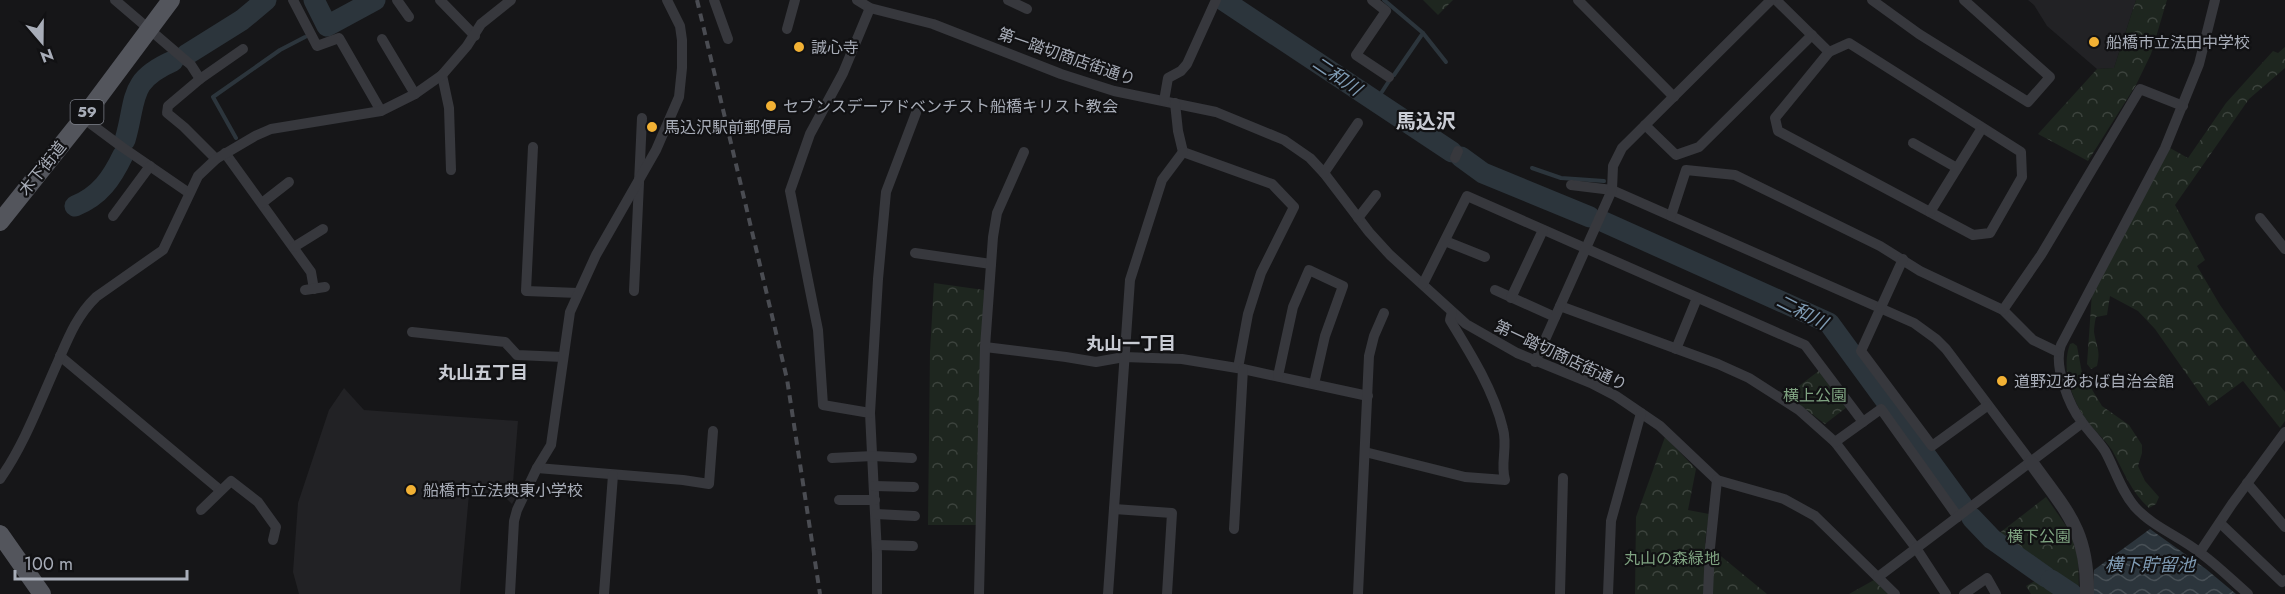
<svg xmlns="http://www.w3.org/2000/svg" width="2285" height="594" font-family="Jost,'Noto Sans JP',sans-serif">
	<defs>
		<pattern id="forest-crowns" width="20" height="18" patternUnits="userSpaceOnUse" patternTransform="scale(1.5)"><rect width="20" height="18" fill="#1e261f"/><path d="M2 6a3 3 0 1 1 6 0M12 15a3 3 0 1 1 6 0" fill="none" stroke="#3c433d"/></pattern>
		<pattern id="water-waves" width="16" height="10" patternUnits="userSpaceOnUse" patternTransform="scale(1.5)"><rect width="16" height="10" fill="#2c353c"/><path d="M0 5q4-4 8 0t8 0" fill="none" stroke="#485056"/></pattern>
	</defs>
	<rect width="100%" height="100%" fill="#161618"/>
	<!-- built -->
	<g fill="#222225">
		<path d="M2028,0H2136L2114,68L2097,69L2047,26L2034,5Z"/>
		<path d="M344,388L364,410L518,421L513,483L522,486L512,504L505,497L469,494L460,594H299L293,572L298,503L329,410Z"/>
	</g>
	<!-- forest -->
	<g fill="url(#forest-crowns)">
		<path d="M1423,0H1453L1438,15Z"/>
		<path d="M2136,0H2167L2151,54L2136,85L2088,161L2038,134L2097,69L2114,68Z"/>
		<path d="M2285,47V68L2249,99L2175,205L2205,260L2197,266L2220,305L2256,356L2285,392V421L2280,428L2243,381L2209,406L2155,329L2138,311L2110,296L2107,315L2096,317C2095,321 2094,327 2094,332C2096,346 2101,349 2097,366L2091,369L2087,364L2092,292L2170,148L2188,158L2226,103L2273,51L2278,53Z"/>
		<path d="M934,283L984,290L977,525H928L930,352Z"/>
		<path d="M2073,343L2077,346L2082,373L2102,406L2129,425L2142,445V453L2138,466L2145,481L2159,497L2156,504L2149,508C2131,492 2123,470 2112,450C2104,438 2093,430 2085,418C2071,397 2061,368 2070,344Z"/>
		<path d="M1820,370L1847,407L1825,424L1787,395Z"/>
		<path d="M1665,437L1696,469L1688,510L1709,514L1705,543L1767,594H1635L1636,517Z"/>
		<path d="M2046,497L2069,530L2078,555L2079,593L1993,538Z"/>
		<path d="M2040,578L2064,594H2031L2026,586Z"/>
		<path d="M1874,580L1888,594H1849Z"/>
	</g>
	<!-- water -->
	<path fill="url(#water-waves)" d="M2150,529L2206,569L2236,594H2093L2094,570Z"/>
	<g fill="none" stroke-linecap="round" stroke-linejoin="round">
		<!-- stream -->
		<g stroke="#2c353c" stroke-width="4">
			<path d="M1384,0L1423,33L1394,75"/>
			<path d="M1423,33L1446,62"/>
			<path d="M1376,101L1389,81"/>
			<path d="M236,138L213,97L280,50L305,37"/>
			<path d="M1532,168L1561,178L1604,181"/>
		</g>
		<!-- river -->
		<g stroke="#2c353c" stroke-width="21">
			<path d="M314,0L327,26L375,0"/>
			<path d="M1223,0L1452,152"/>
			<path d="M186,55L242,20L266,0"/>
			<path d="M125,140C137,100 127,81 173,61"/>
			<path d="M1461,157L1483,173L1590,217"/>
			<path d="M75,206C100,196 112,178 123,155"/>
			<path d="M1604,222L1829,323L1962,505"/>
			<path d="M1972,518L1992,539L2046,577"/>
			<path d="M2051,580L2072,594"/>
		</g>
		<!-- minor -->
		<g stroke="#37383d" stroke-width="10">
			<path d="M115,0L191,65L200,79"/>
			<path d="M293,0L317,46L339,38L381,111"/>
			<path d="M397,0L409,17"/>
			<path d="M440,0L475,36"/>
			<path d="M714,0L728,39"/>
			<path d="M857,0L870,8L933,24L1061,74L1114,91L1216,112L1284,140L1310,158L1324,173L1369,232L1390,255L1466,324L1517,353L1591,383L1616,396L1660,426L1717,480L1784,499L1815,516L1895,594"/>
			<path d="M1008,0L1027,9"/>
			<path d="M1372,0L1386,11L1356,55L1389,77"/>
			<path d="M1578,0L1674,97"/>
			<path d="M1776,0L1829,52"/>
			<path d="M1872,0L1919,34L2028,102L2050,77L1964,0"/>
			<path d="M2215,0L2199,64L2165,148L2061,345C2053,365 2069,406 2082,422C2089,432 2098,440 2105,451C2115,469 2121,491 2135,507C2153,527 2179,536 2199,552C2216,564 2232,580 2248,594"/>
			<path d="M870,8L843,73L810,134L790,191L818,330L823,405L870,413L877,554V594"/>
			<path d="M787,29L795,0"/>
			<path d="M382,39L415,94"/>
			<path d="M1849,43L2021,152L2022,177L1990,233L1973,235L1778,131L1775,118L1829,52Z"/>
			<path d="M442,75L449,108L451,170"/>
			<path d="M1164,101L1168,78L1181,71L1187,64L1216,0"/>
			<path d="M1175,103L1178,131L1183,152L1272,184L1294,207L1261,273L1248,314L1238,368"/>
			<path d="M83,118L122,147L189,193"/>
			<path d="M1645,125L1676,155L1699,147L1812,35"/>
			<path d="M1913,143L1957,168"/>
			<path d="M533,147L526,291L578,293"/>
			<path d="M225,153L311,272L314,289"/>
			<path d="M1455,158L1458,151"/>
			<path d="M216,159L184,127L167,113L168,106L200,79L243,49"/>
			<path d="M1324,173L1358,123"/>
			<path d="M1571,185L1612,190L1914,323L1936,339L1946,349L2031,462"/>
			<path d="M262,203L289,182"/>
			<path d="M1930,212L1982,128"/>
			<path d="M113,216L150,166"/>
			<path d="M1671,216L1686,170L1735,175L1880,246L1920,271L2003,310L2033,340L2058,352"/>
			<path d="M1358,218L1376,195"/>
			<path d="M2260,218L2285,249"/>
			<path d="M1445,241L1485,257"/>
			<path d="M294,247L323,229"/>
			<path d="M915,253L991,264"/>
			<path d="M1903,259L1861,351L1932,446L1987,406"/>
			<path d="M1423,284L1467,196L1805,345L1863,422"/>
			<path d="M305,290L325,287"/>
			<path d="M1495,290L1555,317"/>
			<path d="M634,291L642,118"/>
			<path d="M1511,298L1543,230"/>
			<path d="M1560,306L1718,364L1749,378L1799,410L1835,442L1916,548L1946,594"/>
			<path d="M2003,310L2041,255L2140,89L2183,106"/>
			<path d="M412,332L505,342L517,355L563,357"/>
			<path d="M985,347L1066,357L1096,362L1124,357L1182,359L1243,369L1368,396"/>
			<path d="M1676,349L1697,298"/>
			<path d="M60,356L220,490"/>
			<path d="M1535,362L1612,190L1613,166L1622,148L1771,0"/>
			<path d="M1278,376L1293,307L1309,270L1343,286L1325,336L1314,384"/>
			<path d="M870,413L878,279L886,192L916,113"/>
			<path d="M1835,442L1881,409L1958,517"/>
			<path d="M1365,452L1465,477L1505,480C1500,463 1508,447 1503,429C1494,391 1471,354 1450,320L1452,312"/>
			<path d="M832,458L873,456L912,458"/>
			<path d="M537,468L683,480L709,484L713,431"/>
			<path d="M0,479C24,445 39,404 56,366C67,341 76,316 96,297L163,250L198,176L216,159L255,136L271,129L381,111L415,94L442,75L467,46L481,24L511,0"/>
			<path d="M2247,483L2285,527"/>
			<path d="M874,486L914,487"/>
			<path d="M839,500H875"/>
			<path d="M1114,509L1172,513L1167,594"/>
			<path d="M201,510L231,481L258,502L276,527L273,540"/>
			<path d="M876,514L915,516"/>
			<path d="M2220,523L2282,582L2285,580"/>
			<path d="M1234,529L1243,369"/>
			<path d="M877,545L913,546"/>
			<path d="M2200,552L2232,504L2285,432"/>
			<path d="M1878,577L2082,423"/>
			<path d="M510,594L514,521L517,510L537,468L551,445L570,312L596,255L656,150L679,97L682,68V40L680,26L667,0"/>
			<path d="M604,594L613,475"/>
			<path d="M979,594L985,347L993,237L997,213L1024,152"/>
			<path d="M1108,594L1130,280L1162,180L1183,152"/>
			<path d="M1358,594L1369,356L1374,336L1384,313"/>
			<path d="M1560,594L1563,478"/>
			<path d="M1608,594L1611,521L1641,413"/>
			<path d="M1708,594L1710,548L1717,480"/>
			<path d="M1964,594L1987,578L1996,594"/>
		</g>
		<!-- tertiary -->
		<path stroke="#37383d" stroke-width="14" d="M2031,462C2066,511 2088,530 2087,594"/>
		<!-- primary -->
		<g stroke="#53555c" stroke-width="18">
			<path d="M0,222L83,118L171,0"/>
			<path d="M0,534L42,594"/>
		</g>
		<!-- rail -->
		<path stroke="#4a4c52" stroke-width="4" stroke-dasharray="8 6" stroke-linecap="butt" d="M697,0L787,379L820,594"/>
	</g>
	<!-- markers -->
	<g fill="#f2b134" stroke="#111113" stroke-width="2">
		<circle cx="2094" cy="42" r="6"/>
		<circle cx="799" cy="47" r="6"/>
		<circle cx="771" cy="106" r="6"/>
		<circle cx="652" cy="127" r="6"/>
		<circle cx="2002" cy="381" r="6"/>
		<circle cx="411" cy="490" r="6"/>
	</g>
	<g text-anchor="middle" stroke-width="4.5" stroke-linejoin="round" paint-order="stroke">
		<!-- shield labels -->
		<rect fill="#111113" stroke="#7b7e86" stroke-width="1.5" x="70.5" y="100" width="33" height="24" rx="4.5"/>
		<g font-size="15" font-weight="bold" fill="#a8adb8">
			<text x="87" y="117">59</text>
		</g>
		<!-- poi labels -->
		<g font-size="16" fill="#a8adb8" stroke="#111113" text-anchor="start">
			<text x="2106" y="48">船橋市立法田中学校</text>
			<text x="811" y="53">誠心寺</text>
			<text x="783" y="112">セブンスデーアドベンチスト船橋キリスト教会</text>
			<text x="664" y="133">馬込沢駅前郵便局</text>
			<text x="2014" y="387">道野辺あおば自治会館</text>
			<text x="423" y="496">船橋市立法典東小学校</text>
		</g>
		<!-- street labels -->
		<g font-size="16" fill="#a8adb8" stroke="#111113">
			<text transform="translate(1067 56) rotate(19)" y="6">第一踏切商店街通り</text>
			<text transform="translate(42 168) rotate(-51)" y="6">木下街道</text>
			<text transform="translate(1561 355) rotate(25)" y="6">第一踏切商店街通り</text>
		</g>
		<!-- park labels -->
		<g font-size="16" fill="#7fa381" stroke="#111113">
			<text x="1815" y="401">横上公園</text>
			<text x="2039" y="542">横下公園</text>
			<text x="1672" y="564">丸山の森緑地</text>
		</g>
		<!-- water labels -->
		<g font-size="18" font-style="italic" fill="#7f9bb3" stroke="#111113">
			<text transform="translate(1337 76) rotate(34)" y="6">二和川</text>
			<text transform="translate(1802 312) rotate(27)" y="6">二和川</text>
			<text x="2150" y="571">横下貯留池</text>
		</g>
		<!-- neighbourhood labels -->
		<g font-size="18" font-weight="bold" fill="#c9ccd4" stroke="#111113">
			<text x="1131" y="350">丸山一丁目</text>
			<text x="483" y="379">丸山五丁目</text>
		</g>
		<!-- quarter labels -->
		<g font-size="20" font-weight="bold" fill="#c9ccd4" stroke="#111113">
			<text x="1426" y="128">馬込沢</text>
		</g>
	</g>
	<!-- north arrow -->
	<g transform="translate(42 42) rotate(160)" stroke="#111113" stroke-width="4.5" paint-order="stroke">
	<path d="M0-4.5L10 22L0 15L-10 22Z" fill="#a8adb8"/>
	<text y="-9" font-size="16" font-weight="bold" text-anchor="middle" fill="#a8adb8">N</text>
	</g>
	<!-- scale -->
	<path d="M15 570v9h172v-9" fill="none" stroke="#a8adb8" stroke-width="3"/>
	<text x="24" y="570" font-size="18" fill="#a8adb8" stroke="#111113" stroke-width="4.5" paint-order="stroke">100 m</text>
</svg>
